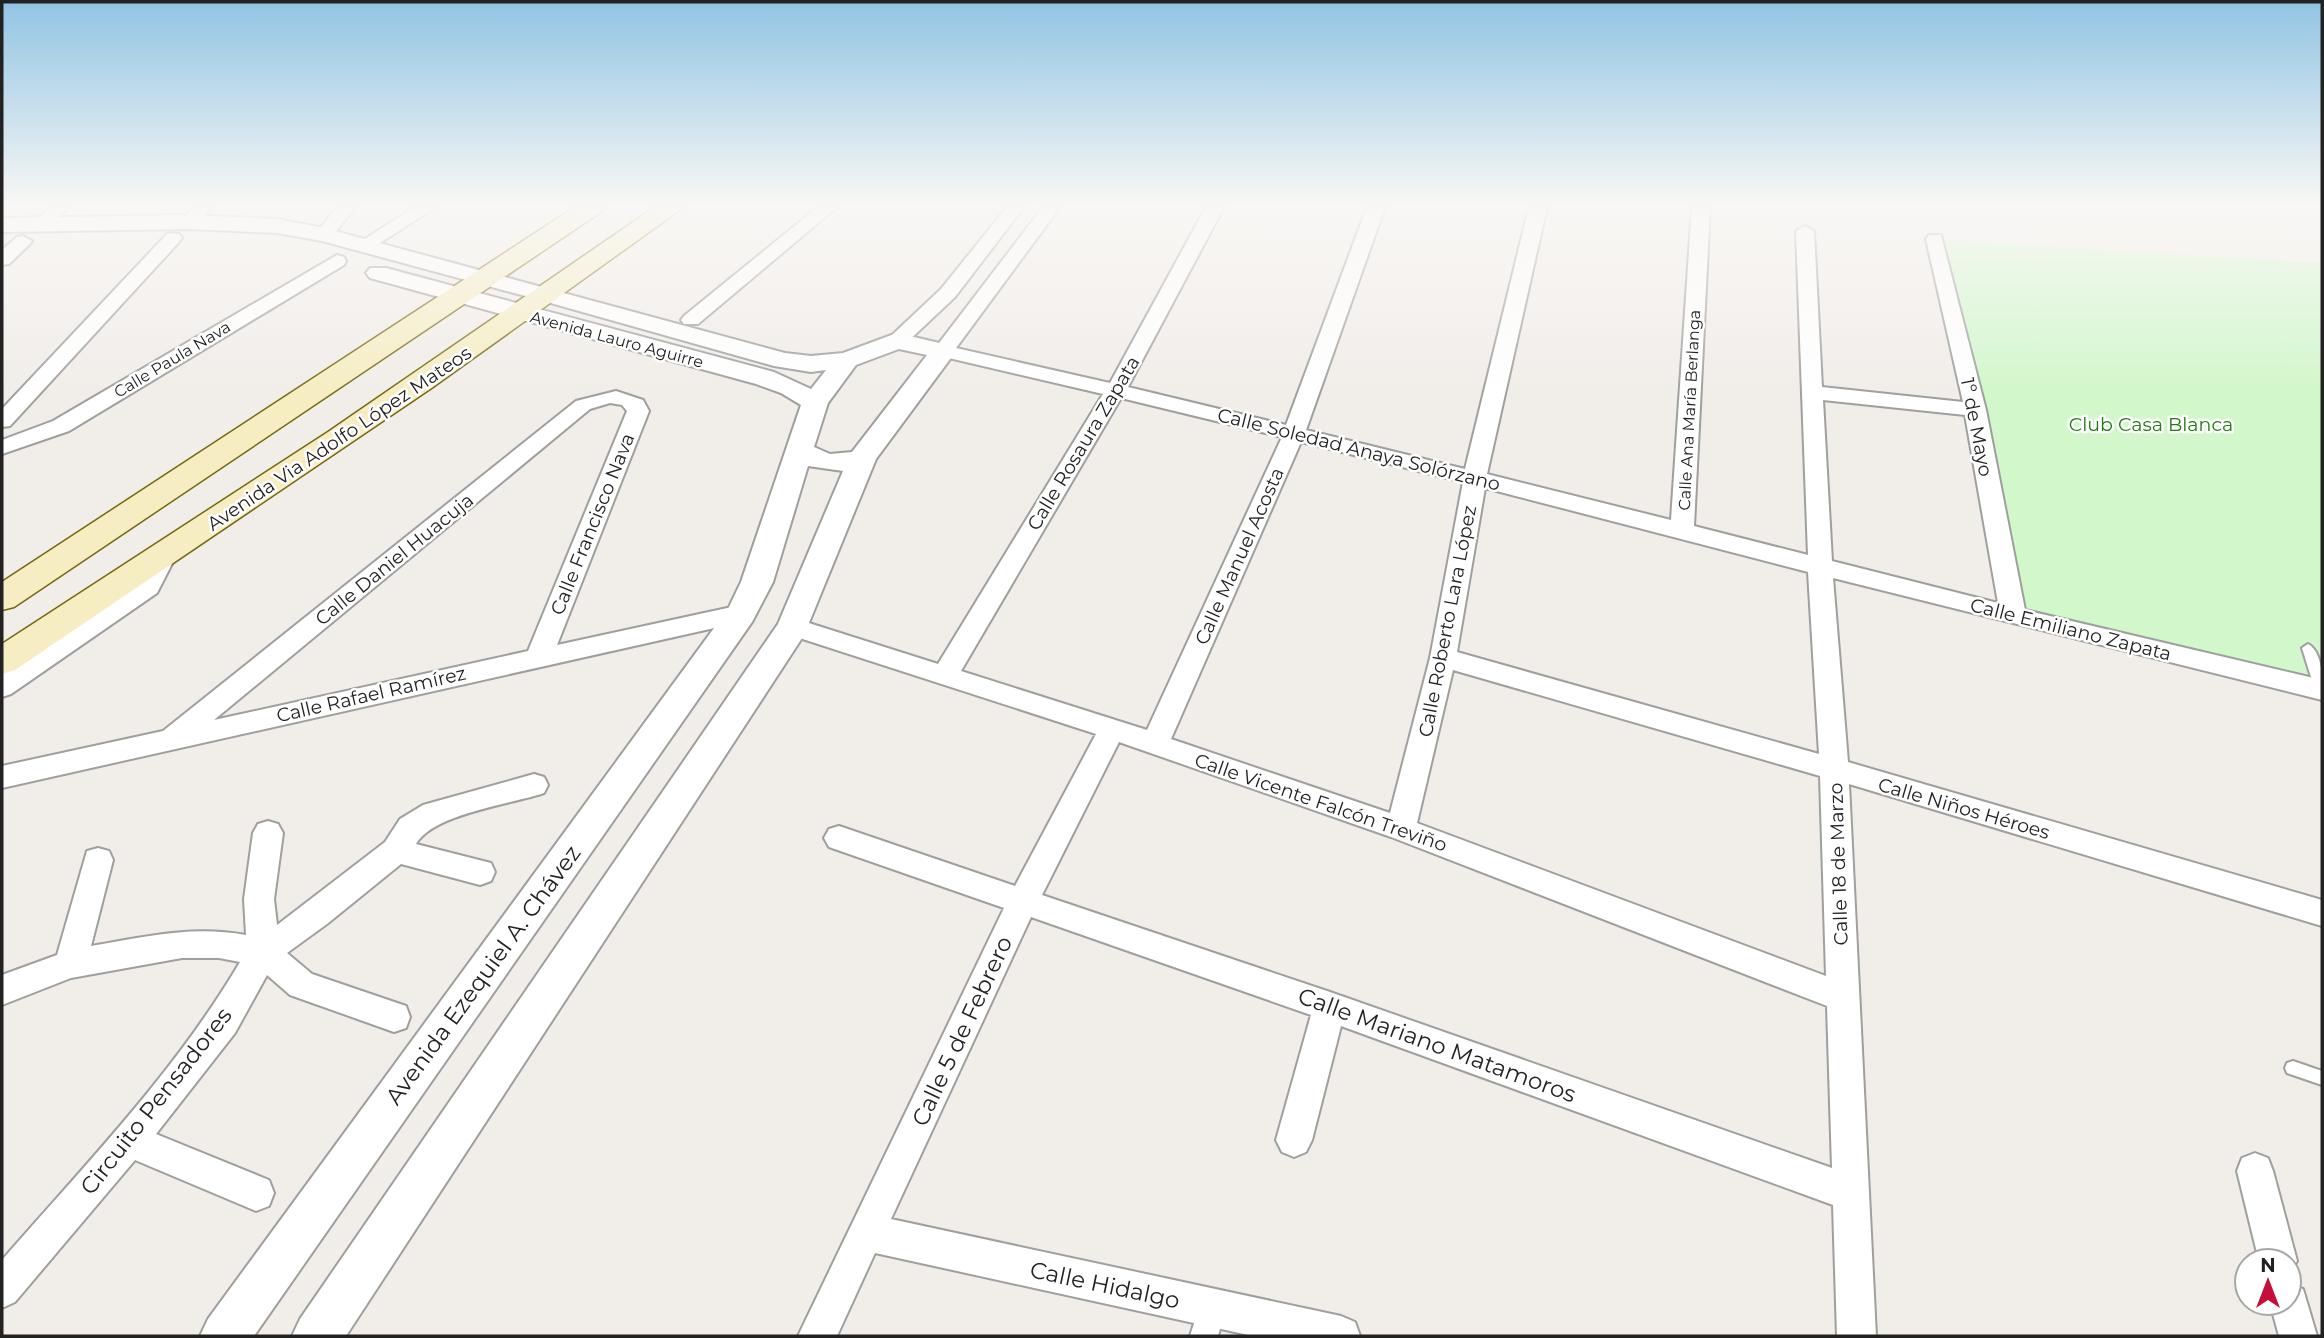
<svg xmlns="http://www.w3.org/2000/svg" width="2324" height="1338" font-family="Montserrat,sans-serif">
	<rect width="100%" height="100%" fill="#f1ede9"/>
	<!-- park -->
	<path fill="#d1f7cb" d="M1935,239L2322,263V692L2013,615Z"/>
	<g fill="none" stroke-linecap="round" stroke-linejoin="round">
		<defs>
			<g id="service">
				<path d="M2308,644C2322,651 2324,681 2321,695L2317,693L2315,690L2302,648Z"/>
				<path d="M2293,1061L2322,1071V1085L2287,1073L2285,1068L2287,1063Z"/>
			</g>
			<path id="pedestrian" d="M1212,1294L1222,1298L1226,1308L1218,1336H1190L1202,1298Z"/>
			<g id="minor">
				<path d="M50,207H69L48,228H36L33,224Z"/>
				<path d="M194,207H212L195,226H183L180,222Z"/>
				<path d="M337,207H355L330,239H318L315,235Z"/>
				<path d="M415,207H436L369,250L363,251L354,246Z"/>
				<path d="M818,207H837L698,324H684L681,320L684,316Z"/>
				<path d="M1007,207H1024L955,297L904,345H890L887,341L890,337L941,289Z"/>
				<path d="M1043,207H1060L956,348L1110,383L1206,207H1224L1128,387L1286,425L1367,207H1385L1306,430L1465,469L1529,207H1547L1487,474L1671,520L1692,207H1710L1694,526L1808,555L1796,231L1805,226L1814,231L1822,387L1963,402L1926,239L1929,235H1941L1986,410L2025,610L2322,680V700L1833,578L1848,762L2322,900V926L1849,784L1876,1336H1837L1833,1205L1341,1026L1312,1140L1306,1152L1294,1157L1282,1152L1276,1140L1311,1015L1031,917L891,1219L1341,1316L1355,1322L1360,1336H1253L875,1253L837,1336H798L1004,908L829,847L824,838L829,829L839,826L1015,886L1096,734L784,633L780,627L784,621L793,618L938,664L1103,394L936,355L933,351ZM1121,398L1282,437L1147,730L961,671ZM1823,400L1965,415L1998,603L1832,561ZM1301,442L1463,482L1430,658L1390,813L1171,739ZM1485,488L1808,572L1819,754L1457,652ZM1453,670L1820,776L1826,976L1417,823ZM1119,742L1391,837L1827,1006L1832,1168L1330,992L1042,895Z"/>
				<path d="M173,233L179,234L182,238L179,242L10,426L2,427V409L167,234Z"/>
				<path d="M23,236L32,241L29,245L9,264L2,265V250L17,237Z"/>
				<path d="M337,255L344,257L346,261L344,265L69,431L2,454V440L53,421Z"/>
				<path d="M616,391L643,400L649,411L557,645L741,605L750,608L754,614L750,620L2,788V766L163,731L576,401ZM610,403L622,405L627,411L528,651L214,720L590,409Z"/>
				<path d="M164,548L173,550L176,556L157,593L11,694L2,697V674L139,581L155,550Z"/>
				<path d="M534,774L544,777L548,785L544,793C512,804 433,814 416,844L491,863L495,872L491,881L480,885L401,864L327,924L287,953L312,974L406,1006L410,1017L406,1028L394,1032L290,995L267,975L235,1033L156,1134L269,1180L274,1193L269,1206L256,1211L135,1160L15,1302L2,1308V1260C85,1165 176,1071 240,962L219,958H182L71,978L2,1005V975L57,955L87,851L98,848L109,851L113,860L91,946C143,937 193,925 246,935L244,899L253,833L258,824L268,821L278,824L283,833L274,899L277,925L385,842L400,819L423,805Z"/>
				<path d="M2255,1153L2268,1158L2273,1171L2297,1261L2289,1275V1261H2259L2237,1171L2242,1158Z"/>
				<path d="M2289,1284L2303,1289L2317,1336H2279L2270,1303H2289Z"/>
			</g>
			<path id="tertiary" d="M189,215L277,219L324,228L785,353L811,356L843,353L897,333L952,346L956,351L876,459L804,635L346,1336H292L300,1319L778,624L843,471L808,466L773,582L752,622L254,1336H200L208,1319L728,609L741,582L801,405L781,393L756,384L370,278L366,273L370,268H386L774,372L811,389L826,370L811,372L774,366L540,300L322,241L277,233L189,229L2,232V218ZM899,349L927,355L852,452L830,454L814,447L828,403L856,365Z"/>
			<g id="secondary">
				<path d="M575,207H604L601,212L14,607L2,610V582Z"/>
				<path d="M655,207H684L433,387L15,670L2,674V644L328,432Z"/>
			</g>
		</defs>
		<!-- service casing -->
		<use href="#service" stroke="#9f9f9f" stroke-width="4"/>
		<!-- pedestrian casing -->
		<use href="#pedestrian" stroke="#9f9f9f" stroke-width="4"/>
		<!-- minor casing -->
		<use href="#minor" stroke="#9f9f9f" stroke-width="4"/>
		<!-- tertiary casing -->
		<use href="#tertiary" stroke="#9f9f9f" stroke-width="4"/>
		<!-- secondary casing -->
		<use href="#secondary" stroke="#74680d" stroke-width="3"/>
		<!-- service -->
		<use href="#service" fill="#fff" fill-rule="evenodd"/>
		<!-- pedestrian -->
		<use href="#pedestrian" fill="#fff" fill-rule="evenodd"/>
		<!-- minor -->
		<use href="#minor" fill="#fff" fill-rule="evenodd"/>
		<!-- tertiary -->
		<use href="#tertiary" fill="#fff" fill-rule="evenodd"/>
		<!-- secondary -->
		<use href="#secondary" fill="#f6edc2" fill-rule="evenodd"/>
	</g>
	<!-- sky -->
	<linearGradient id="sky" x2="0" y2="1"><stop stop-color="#90c4e3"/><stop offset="0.52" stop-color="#f9f7f5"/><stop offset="1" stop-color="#f9f7f5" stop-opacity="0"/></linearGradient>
	<rect width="2324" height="395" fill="url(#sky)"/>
	<g text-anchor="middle" stroke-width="5" stroke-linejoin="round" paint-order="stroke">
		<!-- far-street labels -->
		<g font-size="16" fill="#222" stroke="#fff">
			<text transform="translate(617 339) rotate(15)" y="6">Avenida Lauro Aguirre</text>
			<text transform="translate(172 359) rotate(-31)" y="6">Calle Paula Nava</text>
			<text transform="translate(1689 410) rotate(-87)" y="6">Calle Ana María Berlanga</text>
		</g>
		<!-- park labels -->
		<g font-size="19" fill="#237b14" stroke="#fff">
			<text x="2151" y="431">Club Casa Blanca</text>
		</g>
		<!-- street labels -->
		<g font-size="19" fill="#222" stroke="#fff">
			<text transform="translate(1977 427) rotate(79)" y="7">1º de Mayo</text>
			<text transform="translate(339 438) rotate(-34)" y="7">Avenida Via Adolfo López Mateos</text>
			<text transform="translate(1083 443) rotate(-59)" y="7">Calle Rosaura Zapata</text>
			<text transform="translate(1359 449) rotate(14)" y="7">Calle Soledad Anaya Solórzano</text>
			<text transform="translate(592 524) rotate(-68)" y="7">Calle Francisco Nava</text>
			<text transform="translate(1239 556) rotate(-66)" y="7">Calle Manuel Acosta</text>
			<text transform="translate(394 559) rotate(-39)" y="7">Calle Daniel Huacuja</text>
			<text transform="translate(1447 621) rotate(-79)" y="7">Calle Roberto Lara López</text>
			<text transform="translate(2071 629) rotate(14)" y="7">Calle Emiliano Zapata</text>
			<text transform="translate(371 694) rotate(-13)" y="7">Calle Rafael Ramírez</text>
			<text transform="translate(1321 802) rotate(19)" y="7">Calle Vicente Falcón Treviño</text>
			<text transform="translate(1964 808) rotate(16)" y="7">Calle Niños Héroes</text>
			<text transform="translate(1838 864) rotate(-92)" y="7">Calle 18 de Marzo</text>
		</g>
		<!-- near-street labels -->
		<g font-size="23" fill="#222" stroke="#fff">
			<text transform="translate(483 975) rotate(-54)" y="8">Avenida Ezequiel A. Chávez</text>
			<text transform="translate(962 1031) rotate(-65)" y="8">Calle 5 de Febrero</text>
			<text transform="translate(1437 1045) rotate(20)" y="8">Calle Mariano Matamoros</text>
			<text transform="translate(156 1101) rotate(-52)" y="8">Circuito Pensadores</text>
			<text transform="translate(1105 1285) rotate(12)" y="8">Calle Hidalgo</text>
		</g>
	</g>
	<!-- border -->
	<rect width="2324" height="1338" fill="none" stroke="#222222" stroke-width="7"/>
	<!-- north arrow -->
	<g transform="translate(2268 1282)"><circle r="33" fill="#ffffff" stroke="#a7a7a7" stroke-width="2"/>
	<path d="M0-5L12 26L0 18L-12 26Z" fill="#c50e38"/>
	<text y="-10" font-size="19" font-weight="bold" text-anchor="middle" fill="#222222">N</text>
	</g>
</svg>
